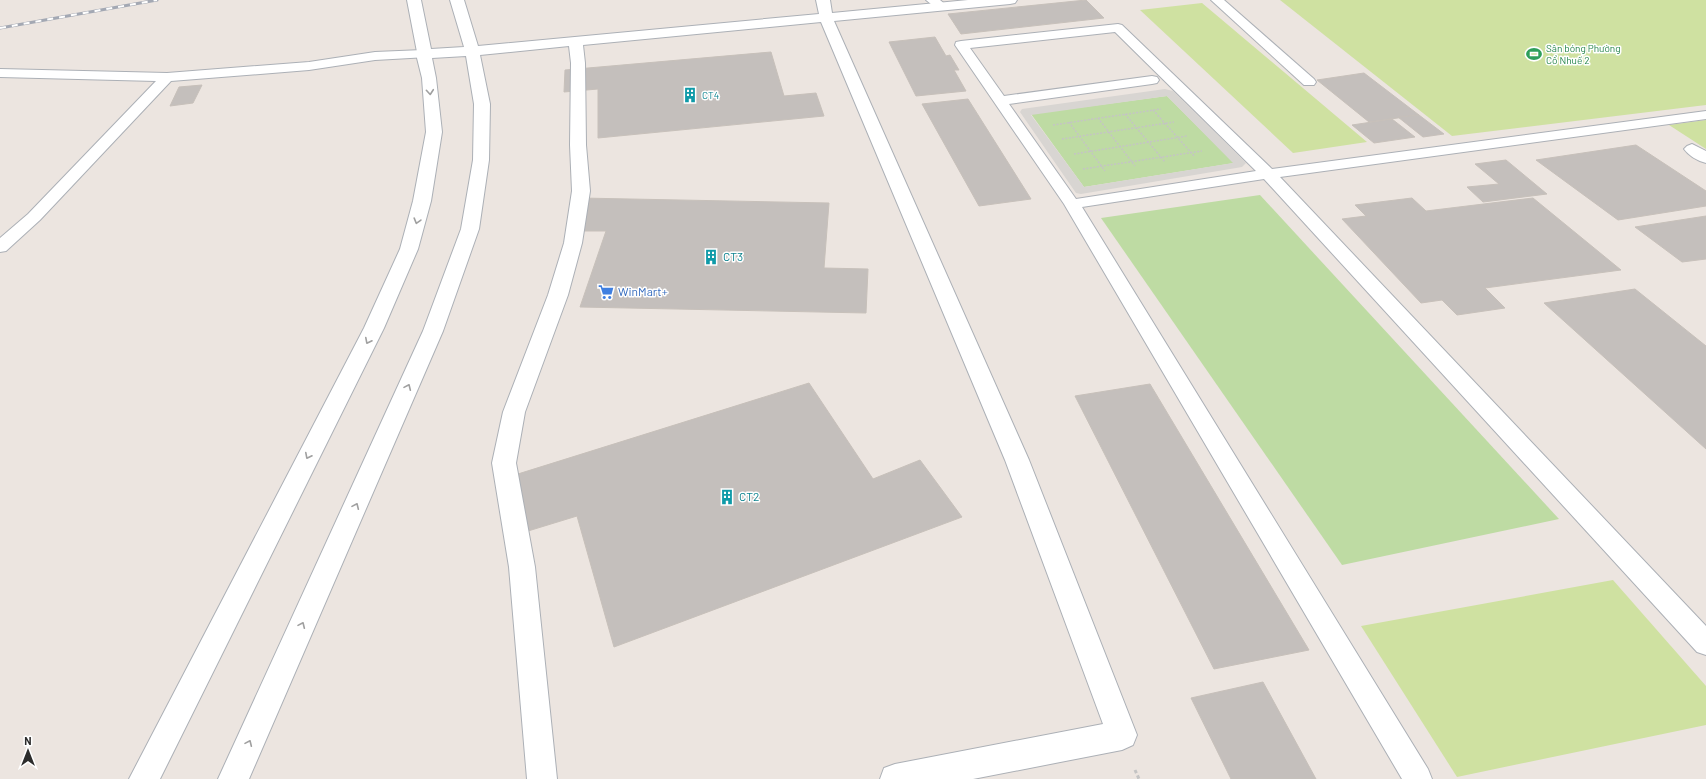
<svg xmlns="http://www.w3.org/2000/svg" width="1706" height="779" font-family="Barlow,sans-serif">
	<rect width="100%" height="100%" fill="#ece5e0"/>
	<!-- green -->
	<g fill="#bedba3">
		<path d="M1167,96L1234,163L1084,187L1031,114Z"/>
		<path d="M1260,195L1559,519L1342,565L1101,218Z"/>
	</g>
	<!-- pitch -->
	<g fill="#cfe1a1">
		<path d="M1280,0H1706V105L1452,136Z"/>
		<path d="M1202,3L1367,142L1293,153L1140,10Z"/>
		<path d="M1706,120V149L1669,125Z"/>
		<path d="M1613,580L1706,686V725L1457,777L1361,626Z"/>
	</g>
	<!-- plaza -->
	<path fill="#d8d5d2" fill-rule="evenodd" d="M1165,89L1173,91L1246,163L1242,167L1081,194L1076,193L1020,112L1022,109ZM1167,96L1233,163L1084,187L1031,115Z"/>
	<!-- building -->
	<g fill="#c4bfbc" stroke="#c7c0ba">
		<path d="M1086,0L1104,18L961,34L948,14Z"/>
		<path d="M935,37L946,56L950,55L959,70H954L966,91L916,96L889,42Z"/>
		<path d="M771,52L784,96L816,93L824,116L598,138V89L564,92L565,70Z"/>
		<path d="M1364,73L1419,115L1369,122L1317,80Z"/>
		<path d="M202,85L193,103L170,106L179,87Z"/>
		<path d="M968,99L1031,199L979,206L922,104Z"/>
		<path d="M1419,115L1444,134L1423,137L1398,117Z"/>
		<path d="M1392,119L1415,137L1374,143L1352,125Z"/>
		<path d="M1636,145L1706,191V206L1618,220L1536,160Z"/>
		<path d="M1506,160L1547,194L1483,202L1467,187L1499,184L1475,164Z"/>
		<path d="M581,198L829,203L824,268L868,269L866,313L580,307L606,231H568Z"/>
		<path d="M1412,198L1426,211L1533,198L1621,270L1485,288L1505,308L1457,315L1442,300L1421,303L1342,219L1366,216L1355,205Z"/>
		<path d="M1706,216V259L1682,262L1635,227Z"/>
		<path d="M1635,289L1706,346V449L1544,303Z"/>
		<path d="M809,383L873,479L920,460L962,517L614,647L577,516L515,535L502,479Z"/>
		<path d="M1150,384L1309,650L1214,669L1075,396Z"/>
		<path d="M1263,682L1316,779H1231L1191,698Z"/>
	</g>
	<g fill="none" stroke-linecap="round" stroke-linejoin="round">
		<defs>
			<g id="service">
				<path d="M926,0H940L947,6L945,9H937Z"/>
				<path d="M1211,0H1224L1314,79L1316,82L1314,85H1304Z"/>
				<path d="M1118,24L1122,25L1272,169L1706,111V119L1280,177L1706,626V655L1697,652L1264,179L1082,207L1428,769L1432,779H1402L1064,204L955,45L956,42L961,41ZM1115,32L1256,171L1076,199L1009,104L1152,84L1157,83L1159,80L1157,77L1152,76L1004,96L970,48Z"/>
				<path d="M423,50L428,51L430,54L428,57L375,60L309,70L171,81L40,220L6,251L0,252V238L28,214L156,81L0,77V69L167,73L309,62L375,52Z"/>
				<path d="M1692,144L1706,151V163C1698,161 1689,156 1684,149L1687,146Z"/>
			</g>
			<path id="minor" d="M407,0H421L431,49L464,47L450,0H464L478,46L819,14L816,0H830L832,13L968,0H1017L1015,3L1010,4L834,21L1029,460L1137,735L1133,745L1122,750L973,779H880L884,768L895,764L1103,724L1005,460L821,22L583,45L585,63L586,145L590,191L582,243L568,295L525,412L516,463L535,567L557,779H527L509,567L492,463L503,412L548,295L564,243L572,191L570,145L571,63L569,46L480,55L490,104L489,160L479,229L443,331L249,779H218L423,331L461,229L473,160L474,104L466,56L432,58L436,78L442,132L431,201L418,249L384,328L160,779H129L364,328L400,249L413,201L426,132L422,78L416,54L417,52Z"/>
		</defs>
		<!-- service casing -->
		<use href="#service" stroke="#acb0b6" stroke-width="2"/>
		<!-- minor casing -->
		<use href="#minor" stroke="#acb0b6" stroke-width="2"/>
		<!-- path-far1 -->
		<g stroke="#c4c4c4" stroke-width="1.5" stroke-dasharray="2 1.5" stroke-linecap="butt">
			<path d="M1153,110L1195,157"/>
			<path d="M1125,114L1165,162"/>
			<path d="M1098,118L1135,166"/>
			<path d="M1069,122L1105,171"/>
			<path d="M1053,125L1161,109"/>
			<path d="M1062,139L1174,122"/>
			<path d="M1074,154L1187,136"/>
			<path d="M1083,169L1202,151"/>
		</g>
		<!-- path -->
		<path stroke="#c4c4c4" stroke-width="3" stroke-dasharray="3.5 2.5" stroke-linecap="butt" d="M1135,770L1139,779"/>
		<!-- service -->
		<use href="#service" fill="#fff" fill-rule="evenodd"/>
		<!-- minor -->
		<use href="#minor" fill="#fff" fill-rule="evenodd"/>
		<defs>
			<path id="rail" d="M0,28L157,0"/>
		</defs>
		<!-- rail casing -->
		<use href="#rail" stroke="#a3a8b3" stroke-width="3"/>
		<!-- rail -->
		<use href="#rail" stroke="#fff" stroke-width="2" stroke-dasharray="6" stroke-linecap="butt"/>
	</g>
	<!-- one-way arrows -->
	<defs><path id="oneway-chevron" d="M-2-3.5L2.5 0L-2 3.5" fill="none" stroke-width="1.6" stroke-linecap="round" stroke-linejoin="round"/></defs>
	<g stroke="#a0a0a0">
		<use href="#oneway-chevron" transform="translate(430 92) rotate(85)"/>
		<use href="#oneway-chevron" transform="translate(417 221) rotate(106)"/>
		<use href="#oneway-chevron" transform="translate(368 341) rotate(117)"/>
		<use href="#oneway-chevron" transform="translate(408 387) rotate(-66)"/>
		<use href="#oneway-chevron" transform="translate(308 456) rotate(117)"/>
		<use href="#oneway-chevron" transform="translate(356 506) rotate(-66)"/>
		<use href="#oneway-chevron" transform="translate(302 625) rotate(-66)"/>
		<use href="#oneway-chevron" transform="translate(249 743) rotate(-66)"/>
	</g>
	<!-- icons -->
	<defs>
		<symbol id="stadium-bare" viewBox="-9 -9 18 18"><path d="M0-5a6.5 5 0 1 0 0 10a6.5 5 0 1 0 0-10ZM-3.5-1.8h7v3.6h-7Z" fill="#2e9e5b" stroke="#fff" stroke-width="2.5" paint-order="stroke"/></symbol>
		<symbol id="building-bare" viewBox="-9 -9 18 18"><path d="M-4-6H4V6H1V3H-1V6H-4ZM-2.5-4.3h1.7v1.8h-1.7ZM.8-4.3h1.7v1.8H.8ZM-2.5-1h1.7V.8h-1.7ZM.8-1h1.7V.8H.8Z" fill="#0f9aa8" stroke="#fff" stroke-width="2.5" paint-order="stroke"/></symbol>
		<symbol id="supermarket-bare" viewBox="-9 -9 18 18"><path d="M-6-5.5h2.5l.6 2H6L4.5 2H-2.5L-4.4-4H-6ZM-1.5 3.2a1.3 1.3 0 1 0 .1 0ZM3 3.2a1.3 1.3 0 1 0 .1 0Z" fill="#3f7fe0" stroke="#fff" stroke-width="2.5" paint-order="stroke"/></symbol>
	</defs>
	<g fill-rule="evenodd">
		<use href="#stadium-bare" x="1523" y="43" width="22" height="22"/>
		<use href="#building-bare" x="679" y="84" width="22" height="22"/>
		<use href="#building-bare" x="700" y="246" width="22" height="22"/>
		<use href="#supermarket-bare" x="595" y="281" width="22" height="22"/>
		<use href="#building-bare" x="716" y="486" width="22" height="22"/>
	</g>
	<g text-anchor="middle" stroke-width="3" stroke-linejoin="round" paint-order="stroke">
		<!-- far-leisure labels -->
		<g font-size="10" fill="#27864d" stroke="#fff" text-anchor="start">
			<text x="1546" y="52">Sân bóng Phường<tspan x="1546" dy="12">Cổ Nhuế 2</tspan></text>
		</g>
		<!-- far-culture labels -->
		<g font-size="10" fill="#0d838f" stroke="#fff" text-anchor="start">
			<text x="702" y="99">CT4</text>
		</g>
		<!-- culture labels -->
		<g font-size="12" fill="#0d838f" stroke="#fff" text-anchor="start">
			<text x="723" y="261">CT3</text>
			<text x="739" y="501">CT2</text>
		</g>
		<!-- shop labels -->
		<g font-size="12" fill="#366cbe" stroke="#fff" text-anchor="start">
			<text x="618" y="296">WinMart+</text>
		</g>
	</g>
	<!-- north arrow -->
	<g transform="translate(28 751)" stroke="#ffffff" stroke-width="3" paint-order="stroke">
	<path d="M0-3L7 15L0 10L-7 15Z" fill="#2c2c2c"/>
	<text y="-6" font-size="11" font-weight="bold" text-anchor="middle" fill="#2c2c2c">N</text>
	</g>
</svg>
